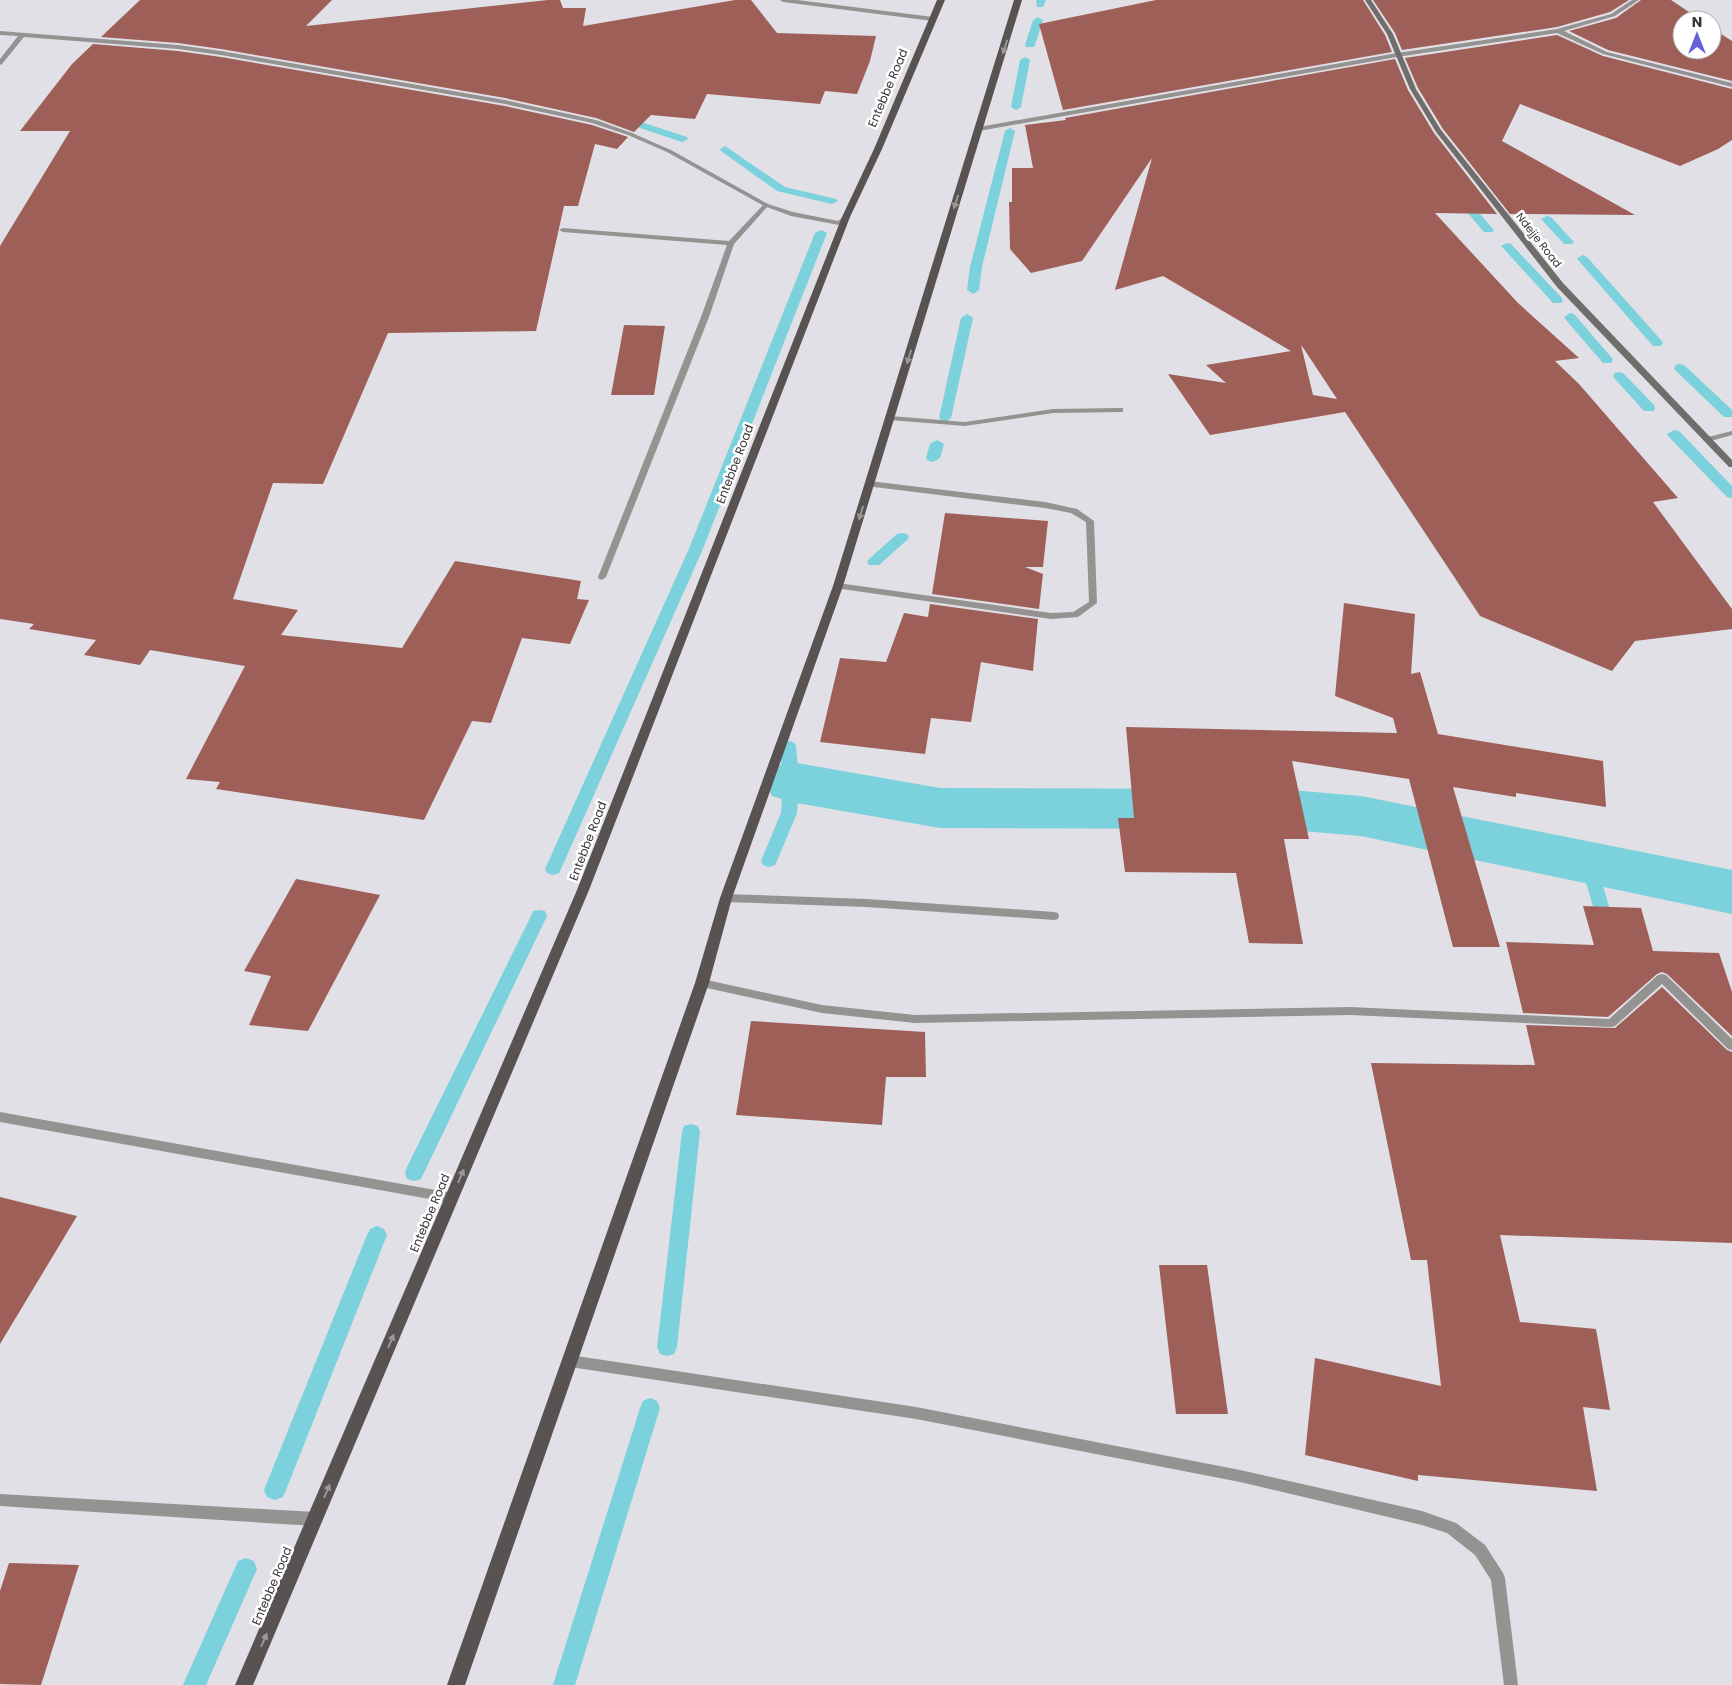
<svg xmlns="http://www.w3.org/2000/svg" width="1732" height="1685" font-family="Poppins,sans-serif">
	<rect width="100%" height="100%" fill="#e0e0e6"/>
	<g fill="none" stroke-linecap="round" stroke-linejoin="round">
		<!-- stream -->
		<g fill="#7bd1dc" fill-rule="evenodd">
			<path d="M1036,0H1046L1043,7H1037Z"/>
			<path d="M1038,17L1043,20L1035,45L1034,47H1026L1025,45L1033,20Z"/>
			<path d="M1025,57L1030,60L1021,107L1016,110L1011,107L1020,60Z"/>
			<path d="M620,115L687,137L688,139L683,142L679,141L616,120L615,118L616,116Z"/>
			<path d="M1010,128L1015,131L982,267L979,290L973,294L967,290L970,267L1005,131Z"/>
			<path d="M725,146L785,187L836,199L838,201L832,204L777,191L721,151L720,149Z"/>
			<path d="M1464,199L1468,200L1492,228L1494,230L1492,232H1484L1460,204L1458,202Z"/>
			<path d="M1547,216L1551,217L1572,240L1574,242L1572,244H1564L1543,221L1541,219Z"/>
			<path d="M821,230L827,233L702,551L561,869L559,873L553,875L547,873L545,869L688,551L815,233Z"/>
			<path d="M1507,243L1511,244L1561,297L1563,300L1561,303H1553L1503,248L1501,246Z"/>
			<path d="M1583,255L1587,257L1661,340L1663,343L1661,346H1653L1579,261L1577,259L1579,257Z"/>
			<path d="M1570,313L1574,314L1611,357L1613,360L1611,363H1603L1566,320L1564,317Z"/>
			<path d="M967,314L973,318L951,418L945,422L939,418L961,318Z"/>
			<path d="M1680,364L1684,365L1732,410V417H1724L1676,371L1674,368L1676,365Z"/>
			<path d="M1619,372L1623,373L1654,405L1655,408L1654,411H1644L1615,379L1613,376L1615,373Z"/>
			<path d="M1674,430L1679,431L1732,486V498L1727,497L1669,437L1667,434Z"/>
			<path d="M937,440L944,444L940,458L933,462L928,461L926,458L930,444Z"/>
			<path d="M902,533L907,534L909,537L907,540L879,565H869L867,562L869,559L897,534Z"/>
			<path d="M788,741L793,742L796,746L799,782L797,813L777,861L775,865L769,867L763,865L761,861L781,813L783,782L780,746L783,742Z"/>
			<path d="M1588,856L1594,858L1596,862L1615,927L1613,932L1607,934L1601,932L1599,927L1580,862L1582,858Z"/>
			<path d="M539,910L545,911L547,916L421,1179L414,1181L407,1179L405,1173L407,1167L531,916L533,911Z"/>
			<path d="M691,1124L698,1126L700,1132L677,1347L674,1354L667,1356L660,1354L657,1347L682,1132L684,1126Z"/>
			<path d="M377,1226L384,1229L387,1235L286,1490L283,1497L275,1500L267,1497L264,1490L367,1235L370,1229Z"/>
			<path d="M650,1398L657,1401L660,1408L575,1685H553L640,1408L643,1401Z"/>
			<path d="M246,1558L254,1561L257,1569L206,1685H183L238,1561Z"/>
		</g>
		<!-- canal -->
		<path fill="#7bd1dc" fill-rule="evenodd" d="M791,762L940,788L1279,789L1361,796L1732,870V914L1361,836L1279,829L940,828L791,802L772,796L764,782L772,768Z"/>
	</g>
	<!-- building -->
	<g fill="#9e5f58" fill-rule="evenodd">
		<path d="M140,0H332L306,26L548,0H560L563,8H586L583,26L735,0H751L777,33L876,36L870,61L857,94L825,91L820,104L707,94L695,119L651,115L634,132L596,118L505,98L221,49L178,43L101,37Z"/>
		<path d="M1156,0H1363L1385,35L1392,52L1063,110L1039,24Z"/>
		<path d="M1373,0H1629L1610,12L1557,27L1402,50L1395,33Z"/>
		<path d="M1641,0H1671L1701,20H1682V50H1712V28L1732,41V81L1608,50L1569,31L1616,18Z"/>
		<path d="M1557,35L1603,56L1732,89V140L1718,149L1680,166L1520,104L1502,141L1635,215L1510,214L1443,129L1418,88L1405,58Z"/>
		<path d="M93,44L178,51L221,57L505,106L592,125L628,137L617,149L595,144L578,206H564L536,331L388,333L323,484L273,483L233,599L298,610L281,635L402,648L455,561L581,581L577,599L589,600L570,644L522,638L491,723L472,721L424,820L216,789L220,782L186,779L245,666L150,650L140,665L84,655L96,640L29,629L34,624L0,619V246L70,131H20L72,64Z"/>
		<path d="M1395,59L1408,90L1434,133L1497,214L1435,213L1518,303L1579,358L1555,361L1579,384L1678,498L1653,502L1732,609V629L1635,641L1612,671L1480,616L1345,412L1210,435L1168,374L1226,383L1206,365L1291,351L1163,276L1115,290L1152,158L1082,261L1031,273L1010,249L1009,202H1012V168H1033L1025,125L1066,120L1065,118ZM1301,345L1304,349L1337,399L1313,395Z"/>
		<path d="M624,325L665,326L654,395H611Z"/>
		<path d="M945,513L1048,521L1043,567H1025L1043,574L1039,609L932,594Z"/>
		<path d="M1344,603L1415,614L1411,674L1420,672L1438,734L1603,761L1606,807L1516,793V797L1453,787L1500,947H1453L1409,779L1292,761L1309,839H1284L1303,944L1249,943L1236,873L1125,872L1118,818H1134L1126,727L1397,733L1393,718L1335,696Z"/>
		<path d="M930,604L1038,619L1033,671L981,662L971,722L931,718L925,754L820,742L840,658L886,662L904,613L928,617Z"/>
		<path d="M296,879L380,895L308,1031L249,1025L271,976L244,971Z"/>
		<path d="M1583,906L1641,908L1653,951L1719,953L1732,992V1036L1667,974L1662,972L1657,974L1608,1017L1523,1013L1506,942L1594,945Z"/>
		<path d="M1662,987L1727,1050L1732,1052V1243L1500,1235L1520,1322L1596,1329L1610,1410L1583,1407L1597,1491L1418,1475V1481L1305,1455L1315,1358L1441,1386L1427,1260H1411L1371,1063L1535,1065L1526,1025L1615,1028Z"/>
		<path d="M751,1021L925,1032L926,1077H886L882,1125L736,1115Z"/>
		<path d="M0,1197L77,1216L0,1344Z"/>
		<path d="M1159,1265H1207L1228,1414H1176Z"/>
		<path d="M9,1563L79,1565L41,1685L0,1684V1591Z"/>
	</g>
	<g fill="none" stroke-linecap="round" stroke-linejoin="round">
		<!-- lane -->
		<g fill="#959292" fill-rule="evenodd">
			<path d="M780,0H797L933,17L936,19L933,21L783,2Z"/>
			<path d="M766,203L768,204V206L734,244L709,317L606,577L602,580L599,579L598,577L701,317L727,245L563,232L559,230L563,228L729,241L764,204Z"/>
			<path d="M1120,408H1123V412L1053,413L965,426L890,420L886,418L890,416L965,422L1053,409Z"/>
			<path d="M869,481L1045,502L1077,509L1094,521L1097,603L1078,617L1051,619L835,588L834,586L835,584L838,583L1051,613L1073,612L1089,602L1086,522L1071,513L1045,508L866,486V482Z"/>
			<path d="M726,894L867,899L1054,912L1058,913L1059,916L1058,919L1054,920L867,907L726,902L722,901L721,898L722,895Z"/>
			<path d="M1662,974L1666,975L1732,1039V1050L1728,1049L1662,984L1615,1026L1611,1027L1350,1015L915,1023L822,1013L702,987L698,986L697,983L698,980L702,979L822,1005L915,1015L1350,1007L1609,1019L1658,975Z"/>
		</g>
		<!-- street -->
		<g fill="#959292" fill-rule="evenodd">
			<path d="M1632,0H1639L1615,16L1564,31L1607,52L1732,83V87L1603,54L1557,33L1397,57L979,131L976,129L979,127L1397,53L1557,29L1611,14Z"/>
			<path d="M0,31L178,45L221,51L505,100L596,120L632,133L671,150L768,204L793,212L838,221L844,216L849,217L839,225L791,216L764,206L667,152L628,135L592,123L505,104L221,55L178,49L24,37L2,64L0,65V59L18,36L0,35Z"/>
			<path d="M1732,431V435L1707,442L1703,440L1704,438Z"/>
			<path d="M0,1112L452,1193L456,1194L458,1198L456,1202L452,1203L0,1122Z"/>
			<path d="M570,1355L916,1407L1240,1470L1422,1511L1456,1523L1485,1545L1503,1573L1505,1578L1518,1685H1504L1491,1580L1475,1555L1447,1533L1422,1525L1240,1482L916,1419L570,1367L566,1365L564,1361L566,1357Z"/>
			<path d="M0,1494L315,1512L320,1514L322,1519L320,1524L315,1526L0,1506Z"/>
		</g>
		<!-- secondary -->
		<path fill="#716d6d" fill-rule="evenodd" d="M1365,0H1371L1393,34L1416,89L1441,130L1563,283L1732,460V467H1729L1557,287L1436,132L1410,89L1387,34Z"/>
		<!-- primary -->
		<g fill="#585253" fill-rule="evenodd">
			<path d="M937,0H945L882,149L850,217L589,890L253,1685H235L577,890L842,217L874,149Z"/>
			<path d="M1014,0H1022L843,586L732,898L709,983L465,1685H447L695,983L720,898L833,586Z"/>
		</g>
	</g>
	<!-- one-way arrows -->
	<defs><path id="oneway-solid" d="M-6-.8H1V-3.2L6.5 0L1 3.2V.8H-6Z" transform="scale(1.25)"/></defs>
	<g fill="#9b9798">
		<use href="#oneway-solid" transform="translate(1005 47) rotate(107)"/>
		<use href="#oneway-solid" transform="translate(956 202) rotate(107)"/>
		<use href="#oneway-solid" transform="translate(909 357) rotate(107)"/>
		<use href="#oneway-solid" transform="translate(861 513) rotate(107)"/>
		<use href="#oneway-solid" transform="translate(461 1176) rotate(-67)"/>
		<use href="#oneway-solid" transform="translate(391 1341) rotate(-67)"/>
		<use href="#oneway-solid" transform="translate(327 1491) rotate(-67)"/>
		<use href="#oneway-solid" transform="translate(264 1640) rotate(-67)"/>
	</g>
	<g text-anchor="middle" stroke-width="5" stroke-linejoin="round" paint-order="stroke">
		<!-- far-street labels -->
		<g font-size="11" fill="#38383a" stroke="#fff">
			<text transform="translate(1539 240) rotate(52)" y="4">Ndejje Road</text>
		</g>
		<!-- street labels -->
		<g font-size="12" fill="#38383a" stroke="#fff">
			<text transform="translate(888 88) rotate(-67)" y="4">Entebbe Road</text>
			<text transform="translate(735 464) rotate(-69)" y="4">Entebbe Road</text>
			<text transform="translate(588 841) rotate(-69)" y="4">Entebbe Road</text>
			<text transform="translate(430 1213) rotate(-67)" y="4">Entebbe Road</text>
			<text transform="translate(272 1586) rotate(-67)" y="4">Entebbe Road</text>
		</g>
	</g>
	<!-- north arrow -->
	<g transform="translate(1697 35)"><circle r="24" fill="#ffffff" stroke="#afafb0"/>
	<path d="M0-4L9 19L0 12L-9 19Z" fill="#6460d9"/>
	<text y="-8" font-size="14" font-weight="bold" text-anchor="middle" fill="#38383a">N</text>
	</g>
</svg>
